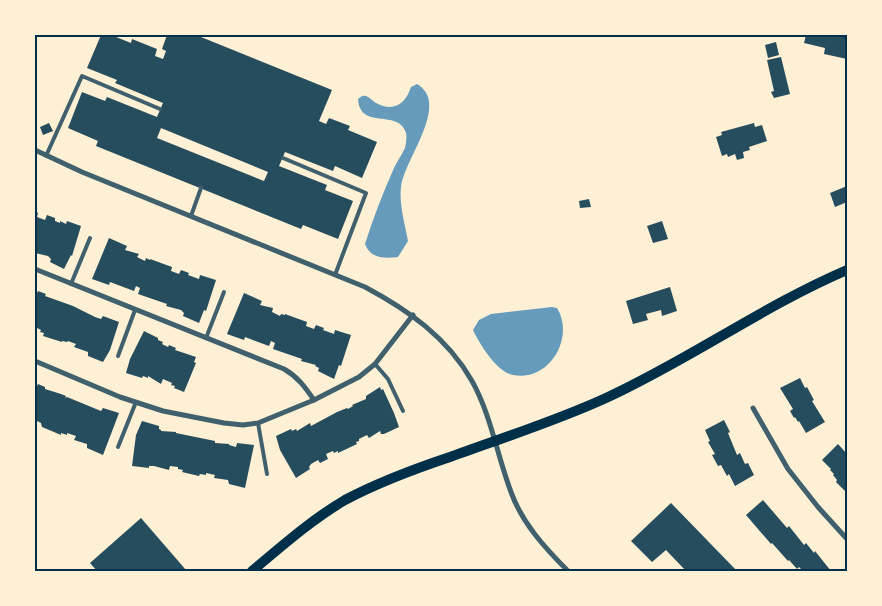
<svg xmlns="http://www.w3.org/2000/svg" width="882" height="606" font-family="Barlow,sans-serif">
	<rect width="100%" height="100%" fill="#fdf0d5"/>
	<!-- water -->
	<g fill="#669bbc">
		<path d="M417,84C451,104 404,159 401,187C399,205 405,224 408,241L398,257C384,259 370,258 365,244C373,218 383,193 394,168C397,161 402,155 405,148C406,144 407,136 406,133C399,108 360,131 358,99C361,97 362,95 366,96C369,97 373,101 376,103C393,112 405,105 411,87Z"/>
		<path d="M552,307L557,308C575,337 550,382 513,375C497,372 480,345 473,330L479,320L491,314Z"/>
	</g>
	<!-- building -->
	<g fill="#264d5e" fill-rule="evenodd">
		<path d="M101,35H111L131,43L132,39L157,49L155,56L163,59L166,51L162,49L167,35H196L332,90L319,121L326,124L329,118L350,126L348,130L377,142L362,178L335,166L333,171L285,152L279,166L327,185L325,190L353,201L338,239L303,225L301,229L96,146L98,141L68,128L82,92L105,101L107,97L157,117L163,103L115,83L117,80L87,68ZM161,128L268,172L264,181L157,138Z"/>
		<path d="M806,35L847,36V59L824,54L825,48L804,43Z"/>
		<path d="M776,42L779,55L768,58L765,45Z"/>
		<path d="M781,57L790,94L774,98L771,92L774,91L767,60Z"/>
		<path d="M49,123L53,131L43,135L40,127Z"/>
		<path d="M754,123L755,127L762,125L767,141L749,147L750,150L743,152L744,158L737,160L735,154L728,157L727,154L722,156L716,137L722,135L721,132Z"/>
		<path d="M847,186V202L835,207L830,193Z"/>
		<path d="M589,199L591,207L580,208L579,201Z"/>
		<path d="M35,211L38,213L37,217L45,220L47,215L55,218V221L60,223V221L66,224L67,221L81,226L72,256L71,255L64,269L50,262L51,259L48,256L35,253Z"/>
		<path d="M662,221L668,239L653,243L647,226Z"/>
		<path d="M109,238L127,246L125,250L139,254L137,257L145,261L146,258L150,260V259L172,267L171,271L179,274L181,270L189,273L188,275L199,279L200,275L216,280L206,311L204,310L199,323L183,316L184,313L181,310L166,306L167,304L138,294L140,288L136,286L134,291L110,282L109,285L92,279Z"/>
		<path d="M670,287L677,311L662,316L661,310L646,314L648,320L633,324L626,301Z"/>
		<path d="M38,291L46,294L45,296L73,306L95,317L101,319L103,316L119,322L110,350L103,362L88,356V352L74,347L76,344L68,341L67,342L62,341V342L43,336L44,333L40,332L41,330L35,327V292L37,293Z"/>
		<path d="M244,293L262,301L260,305L273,308L272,312L280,316L281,314L285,315V314L307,322L306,326L314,329L316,325L324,328L323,330L334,334L335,330L351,335L341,366L339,365L334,379L318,371L319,368L315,366L316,365L301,361L302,359L273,349L275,343L271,341L269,346L245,337L244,340L227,334Z"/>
		<path d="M144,331L158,338V340L163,342L162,344L168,347L169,345L176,348L175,350L196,357L194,362L196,363L184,392L174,388L175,386L171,385L172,383L163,379L161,384L148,376V378L143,376L142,378L126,373L130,359Z"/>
		<path d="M800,378L805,388L807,387L814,400L812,401L825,422L806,433L799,421L798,422L795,417L794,418L790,411L793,409L780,388Z"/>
		<path d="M38,384L45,387V389L61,394L66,396L65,398L67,397L101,411L103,408L119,413L103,455L87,448V444L74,440L76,436L67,433V435L61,433V435L42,427L41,423L35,420V385L37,386Z"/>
		<path d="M380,387L381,390L383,389L394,413L399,427L384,434H381L380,431L369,438L367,435L359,439V441L356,442L357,444L338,453V451L334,453L333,451L326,454L328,459L320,463L318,460L311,464L309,467L310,469L296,478L280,450L276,436L291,429L292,431L296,429L297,431L310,423L311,426L337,412L347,408L348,409L353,406L352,405L366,399V396Z"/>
		<path d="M724,420L730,432L728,433L737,455L740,453L745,464L748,463L754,475L735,486L729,474L727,476L721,465L718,466L712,455L715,454L708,442L710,441L705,430Z"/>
		<path d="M142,421L159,426V429L161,430V431L176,432V433L215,441V443L229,444V445L236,447L237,443L254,445L245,488L229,484L228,480L214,478L215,475L206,473V475L200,474L199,476L182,472L183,470L178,469V467L170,466L169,470L154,466H149V468L132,466L136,435Z"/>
		<path d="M838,444L847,454V493L836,482L837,480L833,475L834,474L830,470L831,469L822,460Z"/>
		<path d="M763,500L787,528L789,526L804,545L806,543L814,553L815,551L831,571H803L799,567L797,569L789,560L788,561L772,543L771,544L746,515Z"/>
		<path d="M671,503L737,571H686L666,550L652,562L631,541Z"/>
		<path d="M141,518L186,570L185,571H97L90,563Z"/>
	</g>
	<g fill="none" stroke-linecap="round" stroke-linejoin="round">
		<!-- service -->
		<g stroke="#3f606c" stroke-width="4">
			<path d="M46,156L82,76L160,109"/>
			<path d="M283,158L366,193L335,275"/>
			<path d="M191,216L201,188"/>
			<path d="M71,284L90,238"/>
			<path d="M206,338L224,292"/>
			<path d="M118,356L135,310"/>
			<path d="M375,364L388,379L403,411"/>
			<path d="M258,423L267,474"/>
			<path d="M118,447L136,402"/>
		</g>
		<!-- minor -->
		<g stroke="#3f606c" stroke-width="5">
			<path d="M35,150L82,172L365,287C408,310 447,337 472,381C491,415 497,455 511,492C522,523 545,548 568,571"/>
			<path d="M35,269L284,369C298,377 305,387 314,400"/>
			<path d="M35,361L120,397L163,411L224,423L243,425L258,423L314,400L359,377L375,364L413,315"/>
			<path d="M753,408L788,469L818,507L847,539"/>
		</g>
		<!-- secondary -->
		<path stroke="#003049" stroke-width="10" d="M252,571C282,546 311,520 345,500C379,482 414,469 450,457C502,438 556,421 606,398C689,360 763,306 847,270"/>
	</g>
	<!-- border -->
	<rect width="882" height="606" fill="none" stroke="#fdf0d5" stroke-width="72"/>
	<rect x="36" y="36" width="810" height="534" fill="none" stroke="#003049" stroke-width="2"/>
</svg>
